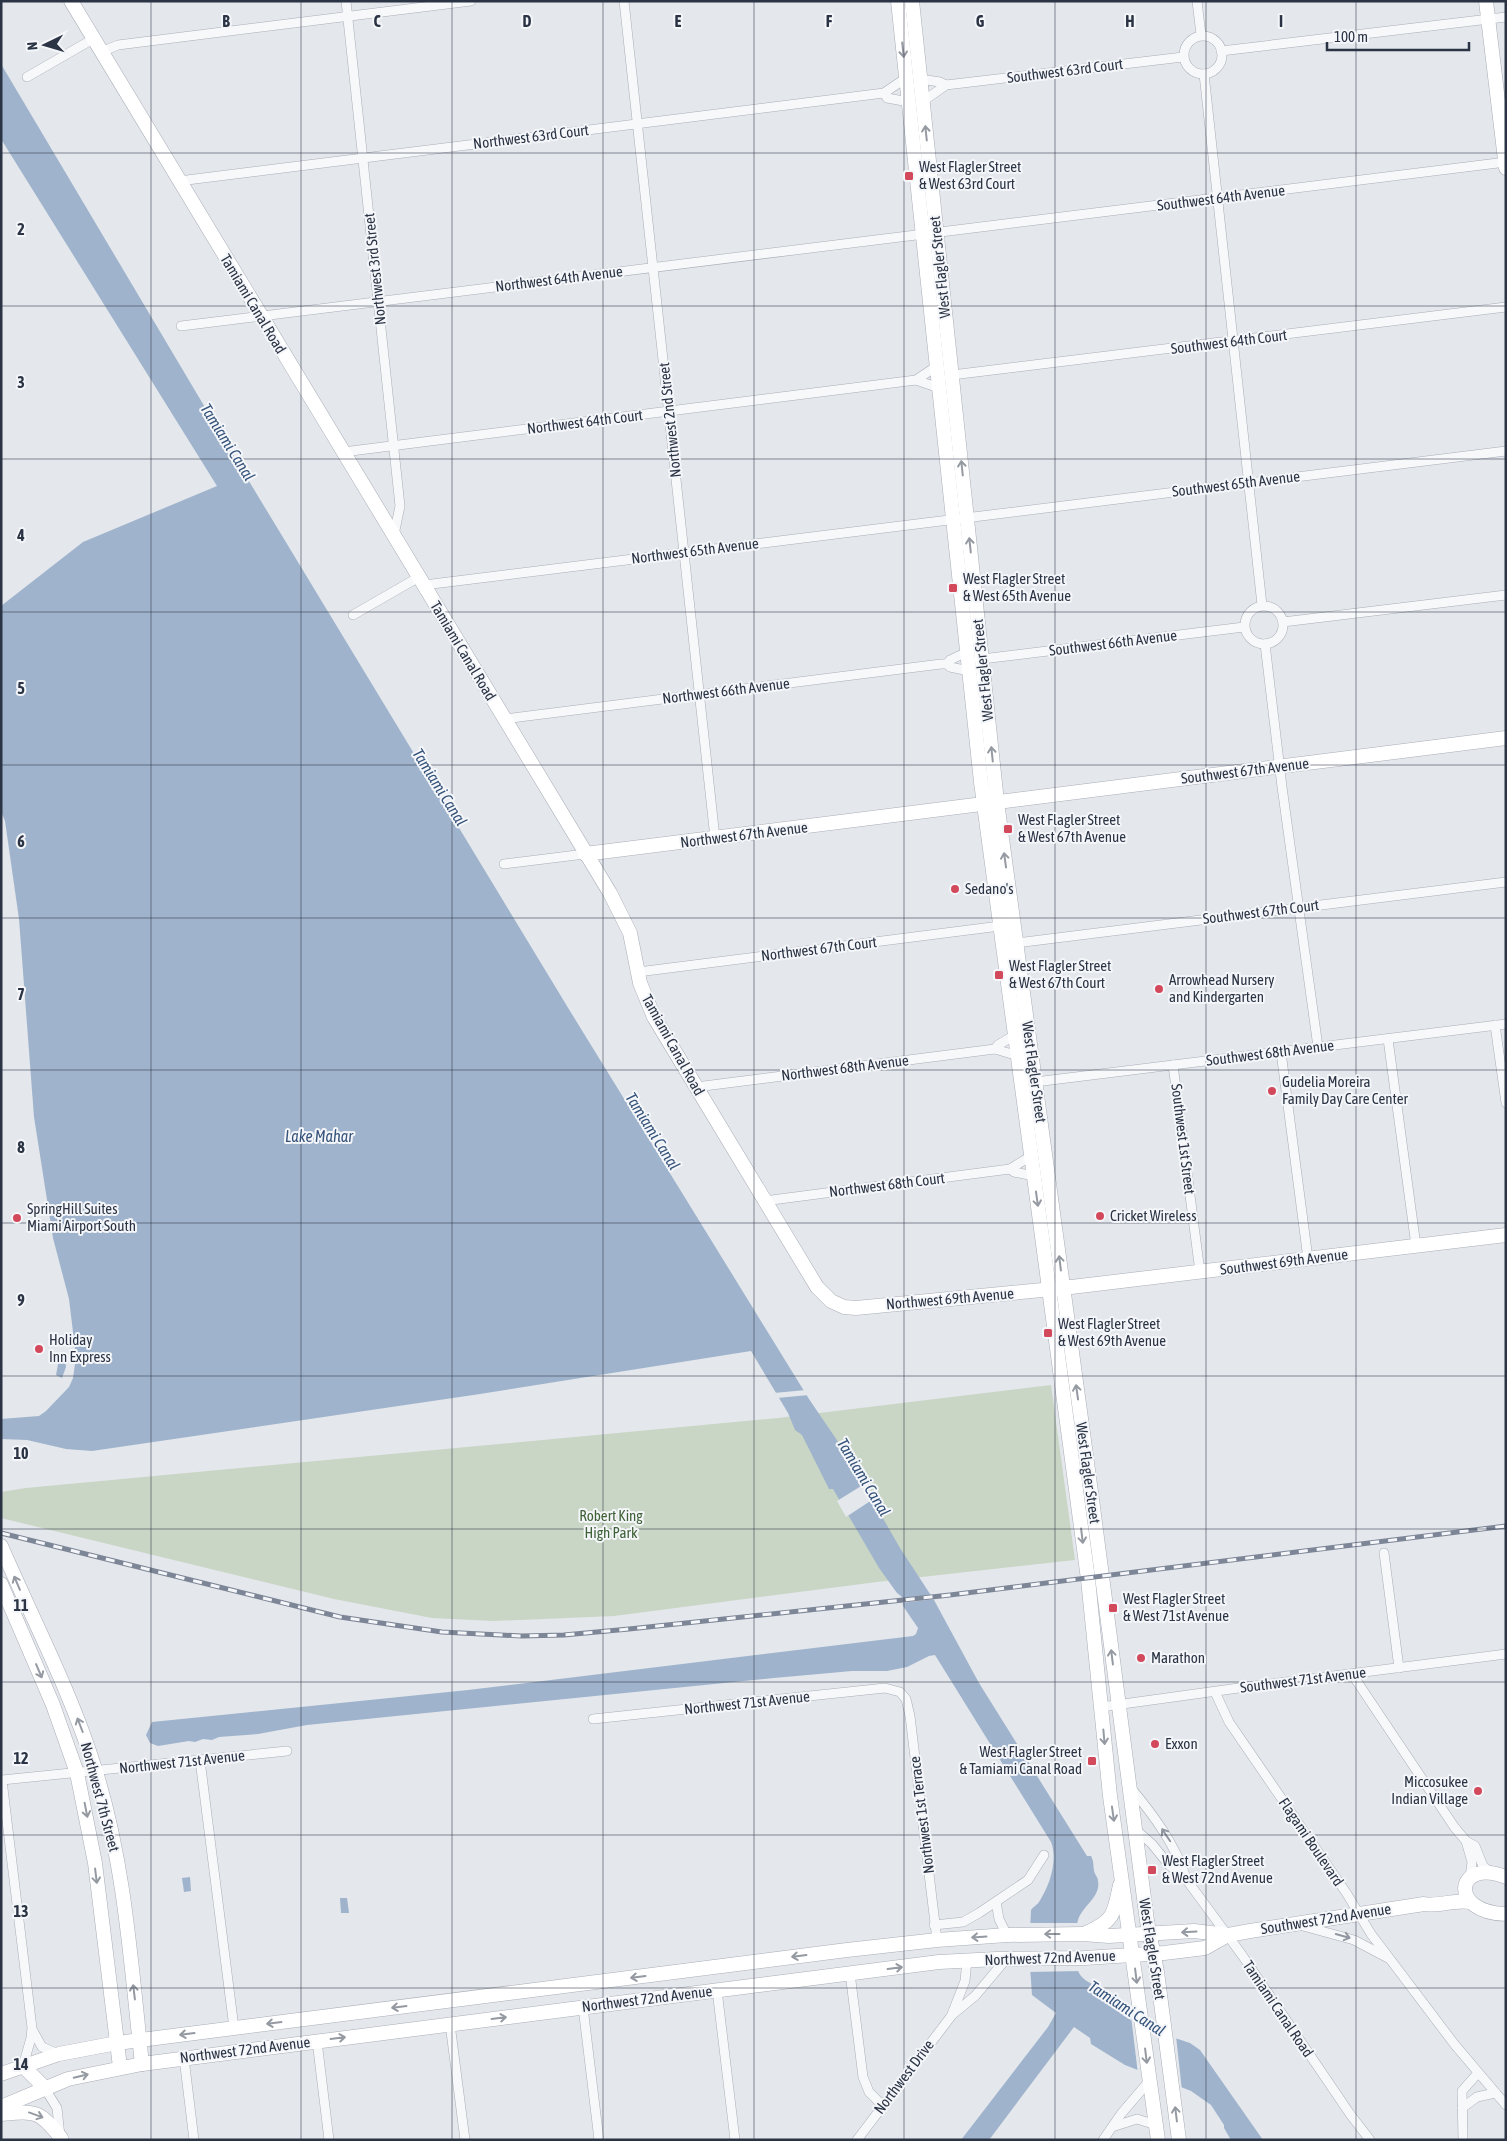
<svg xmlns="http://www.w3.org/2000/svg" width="1507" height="2141" font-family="'Asap Condensed',sans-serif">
	<rect width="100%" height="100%" fill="#e4e7ec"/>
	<!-- green -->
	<path fill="#c9d6c5" d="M1051,1385L1075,1560L877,1582L614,1616L493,1621L432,1618L334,1599L1,1518V1492L26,1488L778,1418Z"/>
	<!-- water -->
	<g fill="#9fb4cc">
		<path d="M1,64L244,473L570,1011L809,1399L845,1452L900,1548L934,1600L979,1683L1087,1856H1091C1094,1862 1093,1864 1094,1870C1094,1874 1098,1877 1098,1881C1101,1897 1082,1906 1078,1920C1074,1935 1072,1964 1081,1976C1086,1982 1094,1984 1100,1990C1107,1997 1111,2006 1120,2013C1134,2025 1172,2037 1190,2043L1200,2050L1263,2140H1231L1224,2128V2125L1211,2105L1191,2091L1125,2065L1091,2044L1090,2038L1074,2027L989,2140H961L1048,2027L1056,2013L1032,1995L1029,1952L1031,1910C1034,1906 1037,1905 1039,1902C1050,1885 1058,1860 1051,1842L935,1655L929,1656L907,1667L887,1671H852L774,1678L307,1725L258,1734L219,1737L212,1740L203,1739L195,1742L189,1741L158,1746L150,1743L146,1735L152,1722L468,1690L913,1636L916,1634L918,1628L903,1606L902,1597L897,1593L879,1568L833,1489H829L802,1435L795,1430L788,1413L751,1351L480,1394L92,1451L66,1449L27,1440L1,1439V1419L39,1416L46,1411L69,1387L73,1378L76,1357L69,1299L53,1238L34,1117L19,919L5,821L1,811V606L83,542L217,486L1,139Z"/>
		<path d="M59,1359H65L66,1367L62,1378L56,1375Z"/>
		<path d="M190,1877L191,1891L184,1892L182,1878Z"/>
		<path d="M340,1898H347L349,1913H341Z"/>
	</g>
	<!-- pier -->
	<g fill="#e4e7ec">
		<path d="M806,1390L809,1395L777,1398L774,1393Z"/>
		<path d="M866,1483L875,1498L846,1517L837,1501Z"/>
		<path d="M934,1595L936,1599L901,1603V1599Z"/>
		<path d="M1028,1923H1080L1077,1950L1081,1971L1027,1972Z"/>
		<path d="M1131,2016L1176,2036L1182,2091L1138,2074Z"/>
	</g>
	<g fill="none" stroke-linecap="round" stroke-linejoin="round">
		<defs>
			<g id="street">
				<path d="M346,1L400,506L394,535"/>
				<path d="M624,1L715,838"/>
				<path d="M1197,1L1201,35"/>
				<circle cx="1203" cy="55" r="19"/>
				<path d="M1221,51L1506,17"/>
				<path d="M101,52L118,45L471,1"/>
				<path d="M1204,74L1262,605"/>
				<path d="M27,77L93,39"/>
				<path d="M920,79L940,82L946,85"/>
				<path d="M884,93L887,98L909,102"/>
				<path d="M922,102L946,85L1183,57"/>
				<path d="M179,181L884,93L906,78"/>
				<path d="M181,326L1506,162"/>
				<path d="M952,375L1506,307"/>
				<path d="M916,380L939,388"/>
				<path d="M343,452L916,380L937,366"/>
				<path d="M424,585L1506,451"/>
				<circle cx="1264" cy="625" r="19"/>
				<path d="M353,615L419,577"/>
				<path d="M1283,622L1506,595"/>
				<path d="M1265,644L1282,787L1318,1047"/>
				<path d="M982,659L1244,627"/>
				<path d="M947,664L950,660L967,652"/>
				<path d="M504,719L941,664H947L950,667L969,671"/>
				<path d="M504,864L585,854"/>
				<path d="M1016,943L1506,882"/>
				<path d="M638,972L1000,926"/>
				<path d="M1495,1025L1506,1103"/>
				<path d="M1388,1039L1416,1246"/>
				<path d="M995,1049L998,1045L1015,1035"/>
				<path d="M1281,1052L1308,1259"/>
				<path d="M1173,1065L1200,1272"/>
				<path d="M1035,1082L1506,1024"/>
				<path d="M696,1087L995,1049L1018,1056"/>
				<path d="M1010,1169L1014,1172L1034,1176"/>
				<path d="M764,1201L1010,1169L1031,1156"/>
				<path d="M1384,1553L1399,1668"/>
				<path d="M1352,1674L1455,1828L1466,1841L1475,1846L1483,1866L1490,1872"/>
				<path d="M1215,1692L1229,1722L1347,1894L1371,1934L1455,2045L1506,2105"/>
				<path d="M1101,1707L1246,1687L1506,1654"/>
				<path d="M593,1719L885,1688L900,1692L906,1699L910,1716L937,1940"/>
				<path d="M200,1760L234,2028"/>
				<path d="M1131,1788C1154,1816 1175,1844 1186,1878"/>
				<path d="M1135,1829L1152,1844L1169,1865L1186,1879L1242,1955L1350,2114L1370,2140"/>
				<path d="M1466,1841L1472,1862L1470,1877"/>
				<path d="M996,1902L999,1919L1007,1935"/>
				<path d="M934,1925L963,1922L979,1913L1028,1880L1044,1855"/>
				<path d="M1303,1926L1354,1940L1388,1958"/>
				<path d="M850,1973L863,2077L869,2092L882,2105"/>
				<path d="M717,1990L735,2140"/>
				<path d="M583,2007L599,2140"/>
				<path d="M952,2014L965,1981L967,1960"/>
				<path d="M450,2024L465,2140"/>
				<path d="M33,2031L42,2047L59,2054"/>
				<path d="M317,2041L329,2140"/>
				<path d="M184,2058L194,2140"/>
				<path d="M23,2066L31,2038L32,2028L2,1780L287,1751"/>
				<path d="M44,2087L57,2108L60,2136"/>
				<path d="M1462,2108L1477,2097L1495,2093"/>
				<path d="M1115,2126L1137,2119L1156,2125"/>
				<path d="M857,2140L952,2015L975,1996L1007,1958"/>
				<path d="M1103,2140L1121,2114L1150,2080"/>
				<path d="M1463,2140L1462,2091L1478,2073"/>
			</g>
			<g id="secondary">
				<path d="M71,1L610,893L630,933L640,983L654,1017L817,1287L831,1301L844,1307L856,1308L1063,1288L1506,1235"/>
				<path d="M898,1L981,782L1088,1579L1110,1796L1158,2140"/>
				<path d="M912,1L997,802L1091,1492L1147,1921L1157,1972L1179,2140"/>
				<path d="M1486,1L1506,168"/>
				<path d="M585,854L1506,738"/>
				<path d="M1,1546C33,1620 71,1692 95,1769C125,1864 131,1965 142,2064"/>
				<path d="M1,1584L53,1705L77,1773L95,1863L120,2067"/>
				<path d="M1506,1877C1455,1857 1448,1913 1506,1914"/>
				<path d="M1086,1933C1114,1921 1114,1914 1120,1885"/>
				<path d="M23,2066L44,2087"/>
				<path d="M1,2074L59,2054L117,2043L847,1950L937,1940L1007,1935L1083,1934L1109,1936L1194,1931L1228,1935"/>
				<path d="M1,2107L68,2079L142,2064L939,1962L997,1959L1084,1958L1164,1953L1205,1948L1228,1935L1250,1931L1424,1904C1439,1907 1454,1899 1470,1902"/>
				<path d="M1,2114C36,2111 39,2110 61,2138"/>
			</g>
		</defs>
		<!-- street casing -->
		<use href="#street" stroke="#a9aeb7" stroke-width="10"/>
		<!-- secondary casing -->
		<use href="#secondary" stroke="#a9aeb7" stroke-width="15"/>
		<!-- street -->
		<use href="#street" stroke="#f7f8fa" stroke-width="9"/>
		<!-- secondary -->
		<use href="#secondary" stroke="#fff" stroke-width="14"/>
		<defs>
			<path id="rail" d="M1,1533L340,1617L442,1632L522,1636L564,1635L629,1629L950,1595L1506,1526"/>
		</defs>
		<!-- rail casing -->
		<use href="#rail" stroke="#7d8696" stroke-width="5"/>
		<!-- rail -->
		<use href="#rail" stroke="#f4f6f9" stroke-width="3" stroke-dasharray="9" stroke-linecap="butt"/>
	</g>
	<!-- one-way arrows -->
	<defs><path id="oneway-shaft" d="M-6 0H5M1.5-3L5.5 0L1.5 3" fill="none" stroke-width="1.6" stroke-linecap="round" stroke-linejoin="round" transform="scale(1.25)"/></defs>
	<g stroke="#959aa2">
		<use href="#oneway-shaft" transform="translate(903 50) rotate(84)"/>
		<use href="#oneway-shaft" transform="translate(926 133) rotate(-96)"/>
		<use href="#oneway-shaft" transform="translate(962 468) rotate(-96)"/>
		<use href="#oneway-shaft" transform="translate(970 545) rotate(-96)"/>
		<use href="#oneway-shaft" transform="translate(992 754) rotate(-96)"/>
		<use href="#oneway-shaft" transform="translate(1005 860) rotate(-98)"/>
		<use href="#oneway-shaft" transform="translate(1037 1199) rotate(82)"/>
		<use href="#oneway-shaft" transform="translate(1060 1263) rotate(-97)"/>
		<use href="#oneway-shaft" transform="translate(1077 1392) rotate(-98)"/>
		<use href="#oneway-shaft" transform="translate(1082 1536) rotate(83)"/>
		<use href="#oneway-shaft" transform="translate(17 1583) rotate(-113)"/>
		<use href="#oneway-shaft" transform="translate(1112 1657) rotate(-97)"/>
		<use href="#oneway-shaft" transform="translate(39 1671) rotate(67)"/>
		<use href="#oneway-shaft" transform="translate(80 1725) rotate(-111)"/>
		<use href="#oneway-shaft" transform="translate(1104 1737) rotate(85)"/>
		<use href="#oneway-shaft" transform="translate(86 1810) rotate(79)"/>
		<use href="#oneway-shaft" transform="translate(1113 1814) rotate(82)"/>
		<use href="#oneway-shaft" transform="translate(96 1876) rotate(83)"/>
		<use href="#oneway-shaft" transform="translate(1189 1932) rotate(177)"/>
		<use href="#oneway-shaft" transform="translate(1052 1934) rotate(180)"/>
		<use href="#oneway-shaft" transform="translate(979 1937) rotate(176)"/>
		<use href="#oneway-shaft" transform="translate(799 1956) rotate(173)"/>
		<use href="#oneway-shaft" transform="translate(895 1968) rotate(-7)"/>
		<use href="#oneway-shaft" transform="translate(1136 1976) rotate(83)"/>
		<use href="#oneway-shaft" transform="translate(638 1977) rotate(173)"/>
		<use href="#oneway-shaft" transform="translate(134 1992) rotate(-97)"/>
		<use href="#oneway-shaft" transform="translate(399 2007) rotate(173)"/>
		<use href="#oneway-shaft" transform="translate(499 2018) rotate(-7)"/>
		<use href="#oneway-shaft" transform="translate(274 2023) rotate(173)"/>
		<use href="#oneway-shaft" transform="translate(187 2034) rotate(173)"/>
		<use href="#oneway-shaft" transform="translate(338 2038) rotate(-7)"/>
		<use href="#oneway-shaft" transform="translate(1146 2056) rotate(83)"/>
		<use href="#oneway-shaft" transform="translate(81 2076) rotate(-14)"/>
		<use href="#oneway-shaft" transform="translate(1176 2114) rotate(-97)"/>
		<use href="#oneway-shaft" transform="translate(36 2115) rotate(20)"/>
	</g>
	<g stroke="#9196a0">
		<use href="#oneway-shaft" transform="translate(1166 1835) rotate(-124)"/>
		<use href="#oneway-shaft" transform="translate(1343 1936) rotate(16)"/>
	</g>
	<!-- grid -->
	<path fill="none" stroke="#2b3445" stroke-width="1" stroke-opacity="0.55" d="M151,1V2140M301,1V2140M452,1V2140M603,1V2140M754,1V2140M904,1V2140M1055,1V2140M1206,1V2140M1356,1V2140M1,153H1506M1,306H1506M1,459H1506M1,612H1506M1,765H1506M1,918H1506M1,1070H1506M1,1223H1506M1,1376H1506M1,1529H1506M1,1682H1506M1,1835H1506M1,1988H1506"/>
	<!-- markers -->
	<g fill="#d1495b" stroke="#f4f6f9" stroke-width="2">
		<rect x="904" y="171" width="10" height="10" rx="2.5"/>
		<rect x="948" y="583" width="10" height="10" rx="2.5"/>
		<rect x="1003" y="824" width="10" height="10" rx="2.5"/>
		<circle cx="955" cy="889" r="5"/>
		<rect x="994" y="970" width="10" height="10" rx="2.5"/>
		<circle cx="1159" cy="989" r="5"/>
		<circle cx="1272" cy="1091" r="5"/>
		<circle cx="1100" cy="1216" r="5"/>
		<circle cx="17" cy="1218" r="5"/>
		<rect x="1043" y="1328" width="10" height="10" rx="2.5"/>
		<circle cx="39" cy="1349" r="5"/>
		<rect x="1108" y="1603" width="10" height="10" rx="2.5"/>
		<circle cx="1141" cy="1658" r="5"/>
		<circle cx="1155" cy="1744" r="5"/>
		<rect x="1087" y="1756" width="10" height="10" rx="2.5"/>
		<circle cx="1478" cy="1791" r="5"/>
		<rect x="1147" y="1865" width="10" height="10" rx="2.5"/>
	</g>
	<g text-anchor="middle" stroke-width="4" stroke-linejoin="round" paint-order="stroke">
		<!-- street labels -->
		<g font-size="15" fill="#2b3445" stroke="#f4f6f9">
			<text transform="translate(1065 71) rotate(-7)" y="5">Southwest 63rd Court</text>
			<text transform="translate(531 137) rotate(-7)" y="5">Northwest 63rd Court</text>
			<text transform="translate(1221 198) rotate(-7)" y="5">Southwest 64th Avenue</text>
			<text transform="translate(940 267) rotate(-96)" y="5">West Flagler Street</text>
			<text transform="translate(375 269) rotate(-96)" y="5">Northwest 3rd Street</text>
			<text transform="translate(559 279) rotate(-7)" y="5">Northwest 64th Avenue</text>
			<text transform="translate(253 304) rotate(59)" y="5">Tamiami Canal Road</text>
			<text transform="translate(1229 342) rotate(-7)" y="5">Southwest 64th Court</text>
			<text transform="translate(670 420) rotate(-96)" y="5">Northwest 2nd Street</text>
			<text transform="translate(585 422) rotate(-7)" y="5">Northwest 64th Court</text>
			<text transform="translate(1236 484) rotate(-7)" y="5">Southwest 65th Avenue</text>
			<text transform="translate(695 551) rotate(-7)" y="5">Northwest 65th Avenue</text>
			<text transform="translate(1113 643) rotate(-7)" y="5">Southwest 66th Avenue</text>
			<text transform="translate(463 651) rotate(59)" y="5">Tamiami Canal Road</text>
			<text transform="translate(983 670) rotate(-96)" y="5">West Flagler Street</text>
			<text transform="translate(726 691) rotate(-7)" y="5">Northwest 66th Avenue</text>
			<text transform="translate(1245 771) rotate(-7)" y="5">Southwest 67th Avenue</text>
			<text transform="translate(744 835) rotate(-7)" y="5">Northwest 67th Avenue</text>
			<text transform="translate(1261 912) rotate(-7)" y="5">Southwest 67th Court</text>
			<text transform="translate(819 949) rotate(-7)" y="5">Northwest 67th Court</text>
			<text transform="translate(673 1045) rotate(61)" y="5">Tamiami Canal Road</text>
			<text transform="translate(1270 1053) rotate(-7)" y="5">Southwest 68th Avenue</text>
			<text transform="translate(845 1068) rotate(-7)" y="5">Northwest 68th Avenue</text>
			<text transform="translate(1034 1072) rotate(82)" y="5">West Flagler Street</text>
			<text transform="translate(1183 1139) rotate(83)" y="5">Southwest 1st Street</text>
			<text transform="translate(887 1185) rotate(-7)" y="5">Northwest 68th Court</text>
			<text transform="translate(1284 1262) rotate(-7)" y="5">Southwest 69th Avenue</text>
			<text transform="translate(950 1299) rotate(-5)" y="5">Northwest 69th Avenue</text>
			<text transform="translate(1088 1473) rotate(82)" y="5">West Flagler Street</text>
			<text transform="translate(1303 1680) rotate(-7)" y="5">Southwest 71st Avenue</text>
			<text transform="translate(747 1703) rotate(-6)" y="5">Northwest 71st Avenue</text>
			<text transform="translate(182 1762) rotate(-6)" y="5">Northwest 71st Avenue</text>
			<text transform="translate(100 1797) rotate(75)" y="5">Northwest 7th Street</text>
			<text transform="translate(922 1815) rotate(-97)" y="5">Northwest 1st Terrace</text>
			<text transform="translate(1311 1842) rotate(56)" y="5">Flagami Boulevard</text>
			<text transform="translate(1326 1919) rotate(-9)" y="5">Southwest 72nd Avenue</text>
			<text transform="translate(1152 1949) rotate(81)" y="5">West Flagler Street</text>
			<text transform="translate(1050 1958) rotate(-2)" y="5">Northwest 72nd Avenue</text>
			<text transform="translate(647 1999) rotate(-7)" y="5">Northwest 72nd Avenue</text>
			<text transform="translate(1278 2009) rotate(56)" y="5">Tamiami Canal Road</text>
			<text transform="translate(245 2050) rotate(-7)" y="5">Northwest 72nd Avenue</text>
			<text transform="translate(904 2077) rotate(-53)" y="5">Northwest Drive</text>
		</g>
		<!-- poi labels -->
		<g font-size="15" fill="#2b3445" stroke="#f4f6f9" text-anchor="start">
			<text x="919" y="172">West Flagler Street<tspan x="919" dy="17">&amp; West 63rd Court</tspan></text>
			<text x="963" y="584">West Flagler Street<tspan x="963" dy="17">&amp; West 65th Avenue</tspan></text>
			<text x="1018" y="825">West Flagler Street<tspan x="1018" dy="17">&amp; West 67th Avenue</tspan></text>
			<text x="965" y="894">Sedano's</text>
			<text x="1009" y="971">West Flagler Street<tspan x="1009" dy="17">&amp; West 67th Court</tspan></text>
			<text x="1169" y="985">Arrowhead Nursery<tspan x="1169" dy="17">and Kindergarten</tspan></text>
			<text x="1282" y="1087">Gudelia Moreira<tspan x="1282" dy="17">Family Day Care Center</tspan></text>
			<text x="27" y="1214">SpringHill Suites<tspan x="27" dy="17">Miami Airport South</tspan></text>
			<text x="1110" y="1221">Cricket Wireless</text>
			<text x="1058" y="1329">West Flagler Street<tspan x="1058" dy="17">&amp; West 69th Avenue</tspan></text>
			<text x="49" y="1345">Holiday<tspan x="49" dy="17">Inn Express</tspan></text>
			<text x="1123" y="1604">West Flagler Street<tspan x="1123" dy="17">&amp; West 71st Avenue</tspan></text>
			<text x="1151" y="1663">Marathon</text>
			<text x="1165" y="1749">Exxon</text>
			<text x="1082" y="1757" text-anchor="end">West Flagler Street<tspan x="1082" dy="17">&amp; Tamiami Canal Road</tspan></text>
			<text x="1468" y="1787" text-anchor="end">Miccosukee<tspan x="1468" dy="17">Indian Village</tspan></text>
			<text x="1162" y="1866">West Flagler Street<tspan x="1162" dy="17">&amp; West 72nd Avenue</tspan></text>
		</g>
		<!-- park labels -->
		<g font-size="15" fill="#3f6138" stroke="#f4f6f9">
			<text x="611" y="1521">Robert King<tspan x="611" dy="17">High Park</tspan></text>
		</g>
		<!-- water labels -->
		<g font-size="16" font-style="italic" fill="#34527a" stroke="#f4f6f9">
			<text transform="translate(228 442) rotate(58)" y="6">Tamiami Canal</text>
			<text transform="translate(440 787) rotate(58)" y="6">Tamiami Canal</text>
			<text transform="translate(653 1131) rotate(58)" y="6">Tamiami Canal</text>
			<text x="319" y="1142">Lake Mahar</text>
			<text transform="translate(864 1477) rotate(59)" y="6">Tamiami Canal</text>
			<text transform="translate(1127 2008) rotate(33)" y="6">Tamiami Canal</text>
		</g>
	</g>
	<g font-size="16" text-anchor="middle" font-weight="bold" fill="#2b3445" stroke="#f4f6f9" stroke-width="4" stroke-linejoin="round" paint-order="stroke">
		<text x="226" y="27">B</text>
		<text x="377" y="27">C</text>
		<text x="527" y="27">D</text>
		<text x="678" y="27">E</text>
		<text x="829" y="27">F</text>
		<text x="980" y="27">G</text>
		<text x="1130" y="27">H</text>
		<text x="1281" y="27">I</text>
		<text x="21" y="235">2</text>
		<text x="21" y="388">3</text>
		<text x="21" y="541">4</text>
		<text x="21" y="694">5</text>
		<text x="21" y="847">6</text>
		<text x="21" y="1000">7</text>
		<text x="21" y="1153">8</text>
		<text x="21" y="1306">9</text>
		<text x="21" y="1459">10</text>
		<text x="21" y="1611">11</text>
		<text x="21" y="1764">12</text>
		<text x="21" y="1917">13</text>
		<text x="21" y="2070">14</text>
	</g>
	<!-- border -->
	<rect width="1507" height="2141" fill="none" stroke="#2b3445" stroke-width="5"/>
	<!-- north arrow -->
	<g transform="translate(45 45) rotate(265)" stroke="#f4f6f9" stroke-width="4" paint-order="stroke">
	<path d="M0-4L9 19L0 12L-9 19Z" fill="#2b3445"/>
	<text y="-8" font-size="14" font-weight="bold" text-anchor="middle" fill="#2b3445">N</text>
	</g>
	<!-- scale -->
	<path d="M1327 42v8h142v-8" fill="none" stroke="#2b3445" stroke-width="2.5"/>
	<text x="1334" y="42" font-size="15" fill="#2b3445" stroke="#f4f6f9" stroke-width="4" paint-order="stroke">100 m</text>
</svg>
